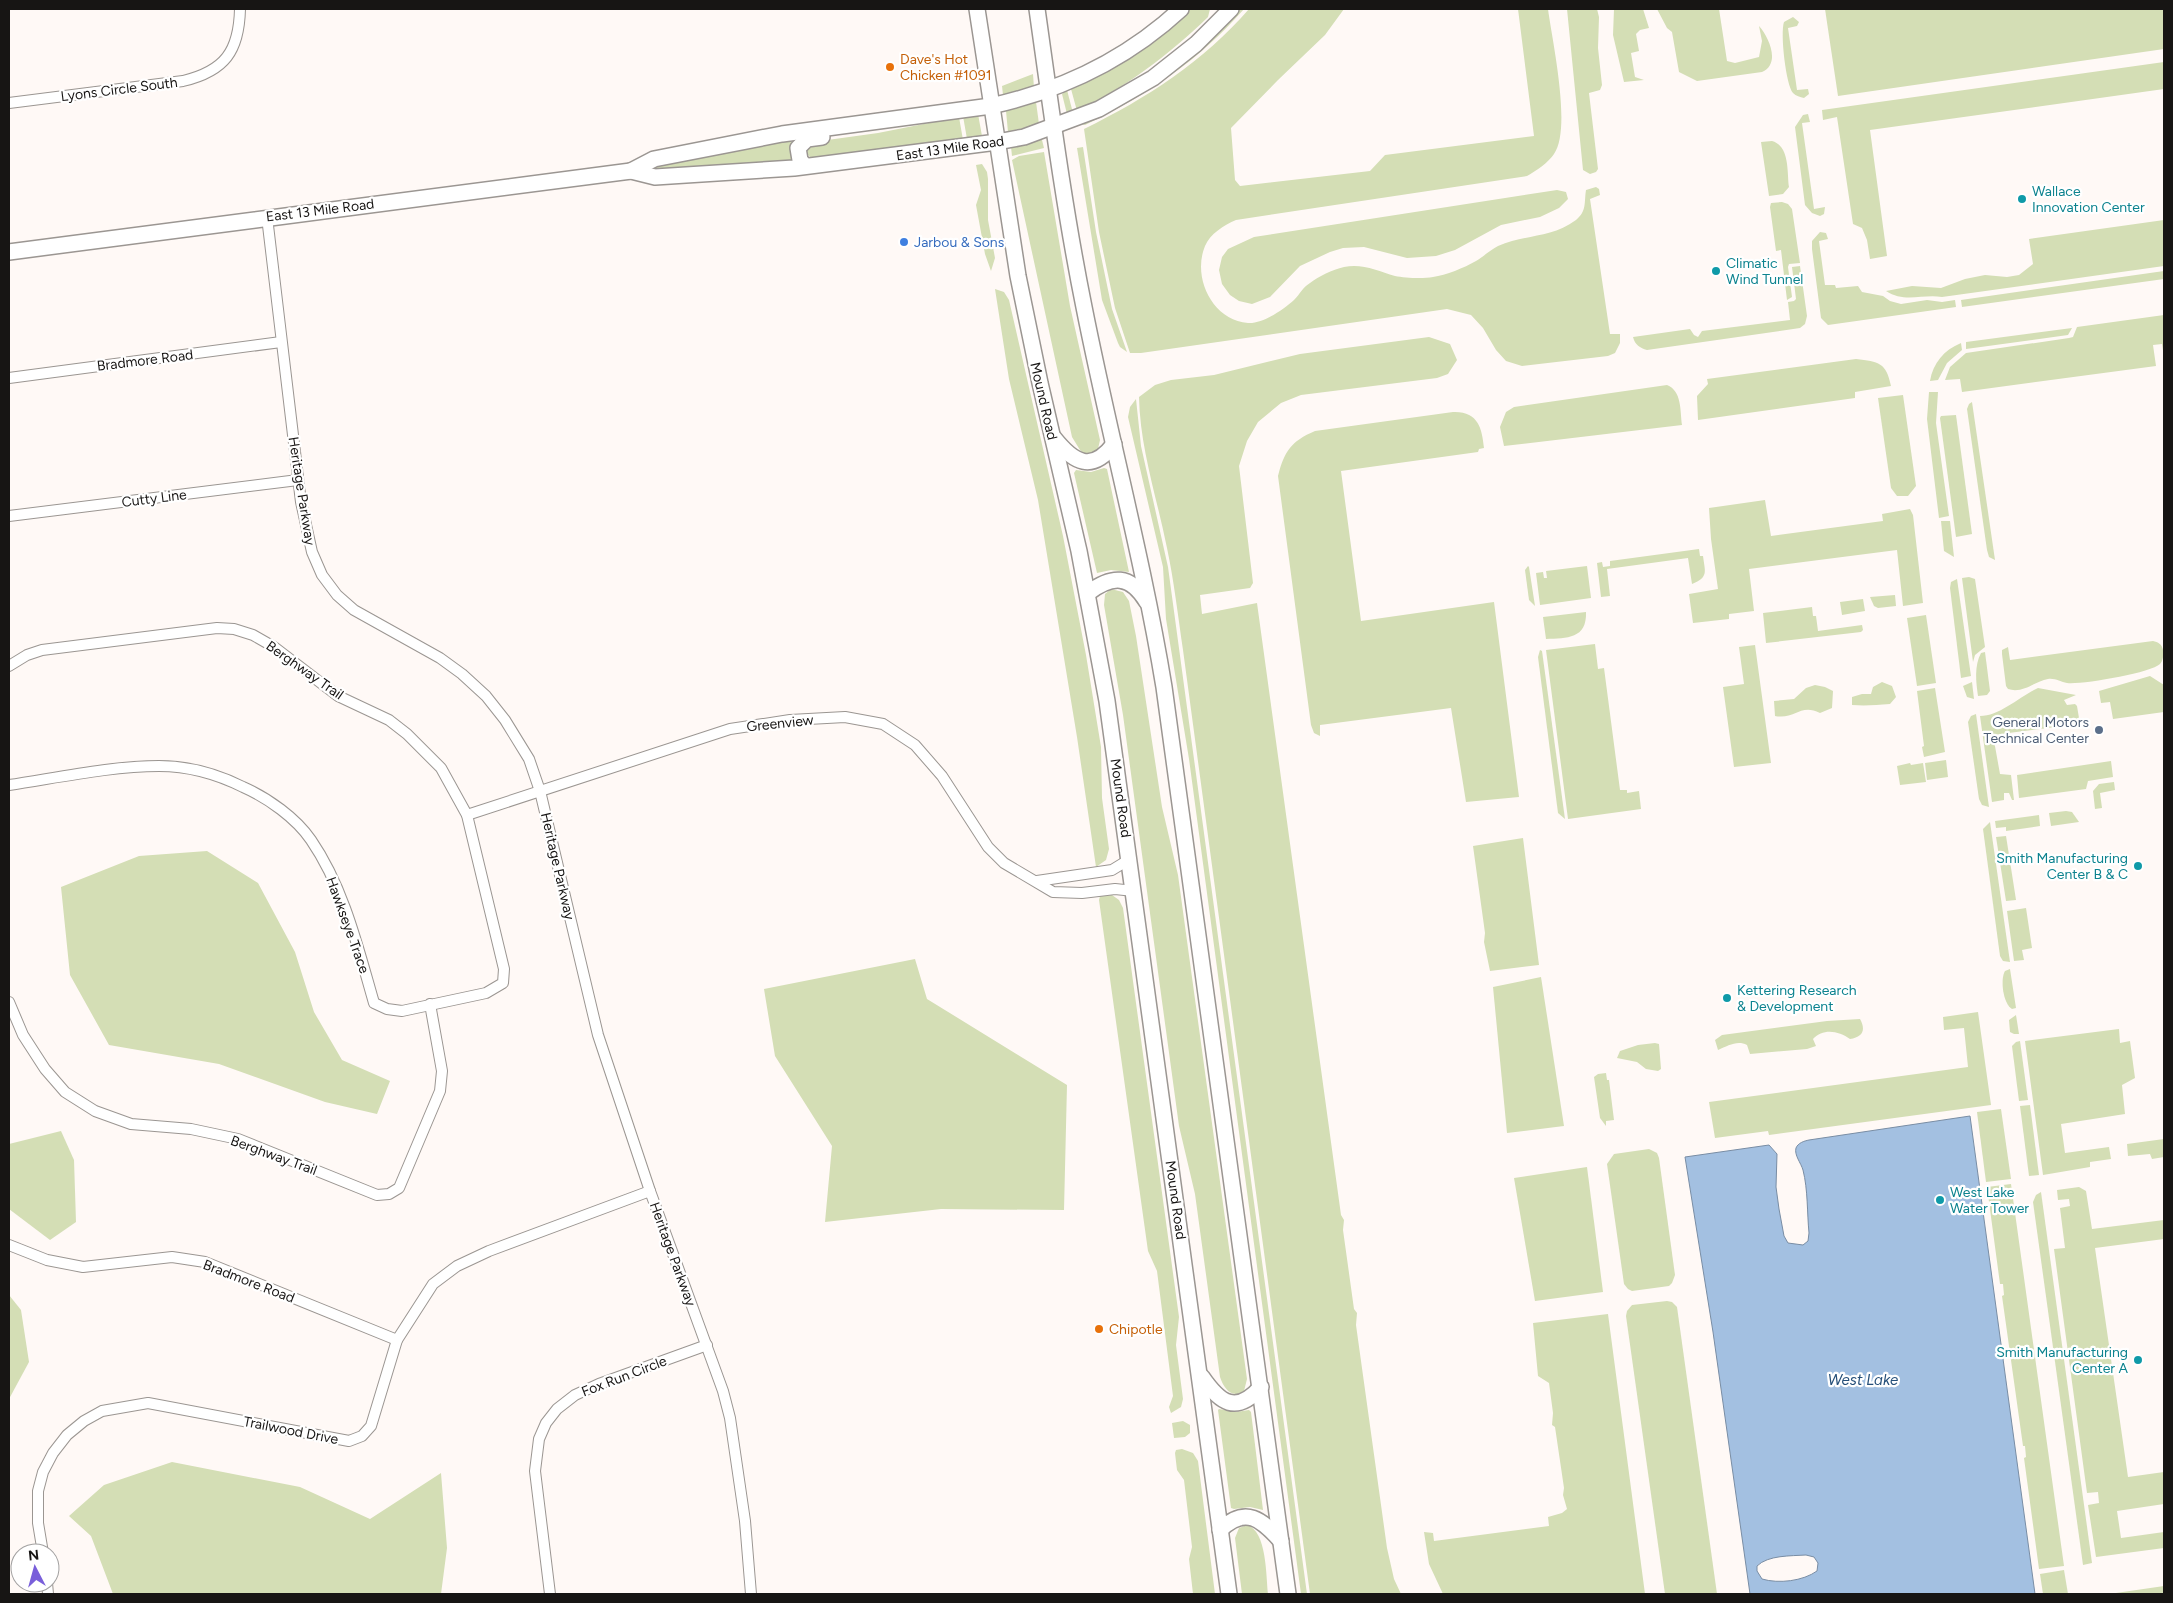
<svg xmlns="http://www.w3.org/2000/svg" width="2173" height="1603" font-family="Figtree,sans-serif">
	<rect width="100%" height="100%" fill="#fff9f6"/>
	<!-- green -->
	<g fill="#d4deb5">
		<path d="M1190,9H1210L1208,17C1170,54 1125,88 1077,111L1071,89C1114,70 1156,42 1190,9Z"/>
		<path d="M1240,9H1244C1198,61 1148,95 1085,125L1081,124L1227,23Z"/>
		<path d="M1249,9H1344L1325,35L1278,80L1231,128L1235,180L1240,186L1370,171L1385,155L1534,136L1518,9H1548C1552,40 1572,129 1554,154C1549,162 1536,171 1527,176L1236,220C1224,225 1210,234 1205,246C1192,277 1212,320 1248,323C1263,324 1284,309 1294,300C1300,294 1303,287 1310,283C1319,276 1332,270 1344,267C1362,263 1378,271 1395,276C1405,278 1423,279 1433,277C1446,275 1464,268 1476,261C1483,257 1490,250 1498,246C1524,234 1550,239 1576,220C1587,211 1584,202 1586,190L1596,187L1599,189L1600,195L1590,199L1610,334H1620V343L1615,353L1608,356L1522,366L1506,361L1496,350L1483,328L1471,315L1447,309L1141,353H1130L1115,308L1099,232L1084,129C1147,98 1203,62 1249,9Z"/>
		<path d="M1567,9H1597L1599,17L1598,48L1602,85L1600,90L1589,93L1598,169L1596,172L1590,174L1583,170Z"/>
		<path d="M1614,9H1643L1649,28L1640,30L1636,34L1639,51L1631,53L1635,77L1644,80L1624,82L1613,35Z"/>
		<path d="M1657,9H1719L1727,61L1735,63L1759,57L1762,41L1759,26C1769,37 1781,64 1762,72L1697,81L1679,72L1672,32L1667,28Z"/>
		<path d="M1825,9H2164V49L1838,96Z"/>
		<path d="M1793,17L1799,22L1797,26L1788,28L1797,90L1808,89L1809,94L1804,98C1800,97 1796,96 1793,93C1786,85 1780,33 1784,22Z"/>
		<path d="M2164,62V89L1870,130L1887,256L1870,259L1867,240L1862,228L1853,224L1837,117L1823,120L1822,110Z"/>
		<path d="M1033,74L1034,88L1003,95L1002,86Z"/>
		<path d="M1067,90L1073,113L1067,114L1062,94Z"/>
		<path d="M1036,102L1039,124L1008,132L1006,111Z"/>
		<path d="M978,114L982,136L967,139L963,116Z"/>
		<path d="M1808,114L1810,122L1802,123L1814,209L1825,207L1824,214L1820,216L1812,213L1805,205L1795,127L1803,115Z"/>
		<path d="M959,117L963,140L812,159L805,152L806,146L813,142L878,133Z"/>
		<path d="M791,139V161L654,169V166Z"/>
		<path d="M1039,139L1042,140L1044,148L1012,156L1011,147Z"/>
		<path d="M1772,141C1790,146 1787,172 1789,187L1783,194L1769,196L1761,142Z"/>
		<path d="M1083,147L1096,232L1112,309L1127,352L1120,347L1118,343L1102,300L1077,148Z"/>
		<path d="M1044,152L1070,306L1100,440L1098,449L1091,454L1083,453L1080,450L1072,437L1012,160L1019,156Z"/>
		<path d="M982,164L987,172L988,179V220L995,258L991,271L985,254L976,205L981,190L976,165Z"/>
		<path d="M1557,190L1566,192L1568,199L1559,208L1540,217L1501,225L1455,250L1436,256L1407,258L1364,247L1343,248L1330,252L1300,266L1270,297L1252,304L1239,301L1230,295L1222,284L1219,270L1222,257L1228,249L1254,237Z"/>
		<path d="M1782,202L1788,204L1792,209L1800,263L1789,264L1788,267L1792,297L1787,300L1781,250L1776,251L1770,207L1771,203Z"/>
		<path d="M2164,220V266L1942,297C1922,294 1904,303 1886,291L1912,286L1941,288L1965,279L1985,275L2007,277L2019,275L2033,264L2029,239Z"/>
		<path d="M1820,232L1826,233L1828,239L1819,241L1825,285H1835L1836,288L1858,286L1862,292L1883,296L1890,301L1901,304L1927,300L1942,302L1955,300L1956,307L1828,325L1821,318L1812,249V241Z"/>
		<path d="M1800,266L1807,316L1805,324L1800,328L1647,350C1640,348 1635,345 1633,337L1690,329L1694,335L1698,337L1702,331L1790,320L1788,302L1794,301L1796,299L1792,267Z"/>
		<path d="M2164,271V279L1962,307L1961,300Z"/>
		<path d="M995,289L1004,292L1009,300L1063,536L1086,655L1101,747L1102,798L1109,849L1106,860L1096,867L1077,737L1038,500L1009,379Z"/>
		<path d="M2164,315V357L2162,344L2153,345L2156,366L1962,392L1960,379L1945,380L1950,367L1966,353L2069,338L2073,337L2077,327Z"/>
		<path d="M2072,328L2068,335L1966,349V342Z"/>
		<path d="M1429,337L1450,344L1457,360L1448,374L1437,378L1301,395L1281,403L1258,422L1247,441L1239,466L1253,583L1250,588L1200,595L1202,614L1257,603L1341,1215L1344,1220L1343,1230L1354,1309L1357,1313L1356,1325L1387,1548L1394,1579L1401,1594H1310L1183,650C1178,616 1174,581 1167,548C1157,498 1140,448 1139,397L1155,385L1171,380L1214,375L1300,354Z"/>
		<path d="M1961,343L1962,350L1947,363L1938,380L1930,381C1933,363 1944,350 1961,343Z"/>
		<path d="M1856,359C1879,362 1886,362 1891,386L1855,392V398L1698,420L1697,396L1708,384L1707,379Z"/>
		<path d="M1667,385C1682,391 1680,410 1682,425L1504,446L1500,427L1506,412L1514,407Z"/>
		<path d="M1929,392H1938L1936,423L1949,516L1939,518L1927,419Z"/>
		<path d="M1903,395L1916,486L1908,496H1897L1891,488L1878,398Z"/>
		<path d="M1136,399L1141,446L1168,567L1307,1594H1301L1189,759L1166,619L1163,567L1128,417L1130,407Z"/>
		<path d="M1972,402L1995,560L1989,557L1987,550L1967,409L1969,404Z"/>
		<path d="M1453,412C1478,411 1482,428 1484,448L1479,449L1478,452L1341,471L1361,621L1494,602L1519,797L1466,802L1451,708L1320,725V736L1314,733L1311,725L1278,476C1284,452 1291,441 1315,431Z"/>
		<path d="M1956,415L1972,534L1956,537L1940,418L1941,416Z"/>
		<path d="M1104,468L1107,469L1129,572L1111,570L1097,573L1074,473L1076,470L1091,472Z"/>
		<path d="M1765,500L1771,536L1883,521L1882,514L1910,509L1913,515L1923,603L1903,606L1897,550L1749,569L1754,611L1729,614V619L1693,623L1689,594L1718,589L1711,539L1709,508Z"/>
		<path d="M1941,521H1950L1954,557L1944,551Z"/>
		<path d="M1699,549L1700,556H1703C1705,572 1709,577 1692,584L1688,558L1607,569L1610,596L1601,597L1597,563L1602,562L1603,567L1610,566V561Z"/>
		<path d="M1528,566L1529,567L1535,606L1529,600L1525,570Z"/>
		<path d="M1587,566L1591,598L1540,605L1536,573L1543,572L1544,578H1547L1546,571Z"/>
		<path d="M1969,577L1975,579L1985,647L1975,655L1973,662L1962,578Z"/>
		<path d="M1957,579L1971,676L1961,678L1950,588L1951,582Z"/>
		<path d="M1111,589L1123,592L1129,601L1136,636L1162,807L1178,875L1247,1379L1244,1391C1232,1399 1224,1389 1220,1377L1195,1194L1179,1126L1123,715L1104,605L1105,594Z"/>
		<path d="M1895,595L1896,606L1878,608L1874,606L1870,597Z"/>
		<path d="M1863,599L1865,611L1842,615L1840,602Z"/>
		<path d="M1812,607L1813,616H1816L1818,631L1862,625L1863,630L1861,632L1766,643L1763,613Z"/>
		<path d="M1586,612C1587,639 1567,638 1546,639L1543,617Z"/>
		<path d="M1926,615L1936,683L1917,686L1907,618Z"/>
		<path d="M2153,641C2158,642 2162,644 2163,650C2164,654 2163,661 2160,664C2151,673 2080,685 2067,683C2061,682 2055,678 2048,679C2035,681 2023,694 2008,689L2006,686L2002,654V650L2008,647L2010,660Z"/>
		<path d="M1595,644L1598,669L1604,668L1620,790H1627V793L1639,791L1641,809L1568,819L1546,650Z"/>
		<path d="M1755,645L1771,763L1734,767L1723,687L1744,684L1739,647Z"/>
		<path d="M1540,650L1542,651L1565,819L1558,813L1538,657Z"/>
		<path d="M1985,652L1990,691L1987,695L1978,696C1976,682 1974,666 1981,653Z"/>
		<path d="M2150,676L2164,685V712L2113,719L2110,702L2101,703L2099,691Z"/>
		<path d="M1882,682L1892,686L1896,697L1890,704C1876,705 1866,706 1852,705V697L1862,694H1871L1873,687Z"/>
		<path d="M1972,682L1974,699L1967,697L1963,686Z"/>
		<path d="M1815,685L1825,687L1833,691L1832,708L1820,713C1800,703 1795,720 1775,716L1774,701L1794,699L1806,688Z"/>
		<path d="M1935,688L1945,752L1924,757L1922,747L1924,746L1917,691Z"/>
		<path d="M2038,688L2076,695L2064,700L2067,705L2075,704L2077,706L2080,724L1993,735L2000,774L2011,775L2014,800H2012L2009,793H2004V800L1992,802L1980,716C2000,716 2020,696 2038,688Z"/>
		<path d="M1976,714L1989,807L1982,805L1979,799L1968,722L1971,716Z"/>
		<path d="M1946,760L1948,777L1927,780L1925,763Z"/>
		<path d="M2111,761L2113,777L2088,781L2086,789L2019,798L2017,775Z"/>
		<path d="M1910,763L1911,765L1923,763L1926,782L1900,785L1897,766Z"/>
		<path d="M2114,782L2115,790L2100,793L2102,808L2095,809L2093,791L2099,784Z"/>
		<path d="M2066,811L2072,812L2079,822L2051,826L2049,813Z"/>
		<path d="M2039,815L2040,826L2006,831V827L1996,828L1995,821Z"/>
		<path d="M1990,822L2010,962L2003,961L2000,956L1983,829Z"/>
		<path d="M2006,836L2016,900L2006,901L1996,837Z"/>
		<path d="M1523,838L1539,965L1490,971L1484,942L1485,933L1473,846Z"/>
		<path d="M207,851L258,883L295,952L314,1012L342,1060L390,1081L377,1114L325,1102L219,1064L109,1045L70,975L61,887L139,856Z"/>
		<path d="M1112,895L1119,900L1123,908L1179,1317L1176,1345L1183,1399L1181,1407L1171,1413L1169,1407L1173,1396L1157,1271L1148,1251L1099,900L1100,896Z"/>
		<path d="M2026,908L2032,948L2022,950L2024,960L2014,961L2007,911Z"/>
		<path d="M915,959L927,999L1067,1085L1064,1210L941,1209L825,1222L832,1146L775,1056L764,989Z"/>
		<path d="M2010,969L2016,1008L2012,1009C2003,1004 2000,979 2005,971Z"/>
		<path d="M1541,977L1564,1126L1507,1133L1493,987Z"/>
		<path d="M1978,1012L1991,1105L1769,1135L1768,1131L1715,1138L1709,1102L1968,1067L1964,1028L1944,1030L1943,1017Z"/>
		<path d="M2016,1015L2019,1034H2014L2010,1032L2009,1020Z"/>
		<path d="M1860,1019C1866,1030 1863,1037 1850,1039C1839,1031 1823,1028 1813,1039L1816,1046L1807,1049L1750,1054L1747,1045C1737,1040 1728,1046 1718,1050L1715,1040L1722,1035L1827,1021Z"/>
		<path d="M2119,1029L2120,1043L2130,1041L2135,1078L2122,1085L2125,1114L2061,1124L2065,1153L2109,1147L2111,1159L2090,1162V1167L2043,1175L2025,1041Z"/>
		<path d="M2020,1041L2028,1100L2019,1101L2012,1046L2016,1042Z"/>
		<path d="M1655,1043L1659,1044L1661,1069L1658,1071L1646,1069L1637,1062L1617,1058L1620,1051L1638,1045Z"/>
		<path d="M1606,1073L1607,1080H1609L1614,1120L1606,1121V1126L1600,1118L1594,1077L1598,1074Z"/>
		<path d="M2030,1105L2039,1175L2029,1176L2020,1106Z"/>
		<path d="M2001,1109L2011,1179L1986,1182L1977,1112Z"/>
		<path d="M61,1131L74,1160L76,1222L50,1240L9,1209V1144Z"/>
		<path d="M2164,1139V1157L2152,1159L2150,1154L2128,1156L2127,1144Z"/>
		<path d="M1649,1149L1657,1153L1659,1158L1675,1275L1672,1283L1669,1286L1632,1291L1628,1289L1624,1284L1607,1164L1614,1154Z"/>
		<path d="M1587,1167L1603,1292L1535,1301L1514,1178Z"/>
		<path d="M2011,1184L2064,1566L2039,1569L2024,1458L2026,1457L2025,1446H2023L2002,1296L2004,1295L2003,1284H2000L1987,1187Z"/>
		<path d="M2079,1187L2086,1191L2092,1229L2164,1220V1239L2095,1248L2128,1477L2164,1472V1504L2117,1511L2121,1538L2164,1532V1548L2096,1557L2088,1505L2099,1503L2098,1492L2087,1493L2054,1249L2065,1248L2060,1208L2070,1206L2069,1199L2058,1200L2057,1190Z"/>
		<path d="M2041,1192L2092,1563L2083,1565L2033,1202L2036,1195Z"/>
		<path d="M9,1295L21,1310L29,1362L9,1399Z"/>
		<path d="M1667,1301L1672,1302L1677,1307L1717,1594H1665L1626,1316L1627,1311L1632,1305Z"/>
		<path d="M1608,1314L1645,1594H1443L1429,1564L1424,1532L1433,1533L1434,1541L1549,1526L1548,1517L1562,1513L1567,1509L1563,1495L1564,1488L1555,1427L1552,1425L1553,1413L1549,1383L1538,1376L1533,1323Z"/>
		<path d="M1219,1409L1236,1412L1249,1410L1251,1412L1263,1510L1250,1507L1234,1509L1231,1508L1218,1410Z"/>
		<path d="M1183,1421L1190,1425V1433L1185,1437L1174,1438L1172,1423Z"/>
		<path d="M1182,1449L1193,1453L1198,1461L1215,1594H1193L1189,1559L1192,1547L1184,1480L1177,1470L1175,1453L1176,1450Z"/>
		<path d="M172,1462L300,1487L370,1519L441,1473L447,1548L441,1594H113L91,1536L69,1516L104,1485Z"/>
		<path d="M1247,1525C1267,1531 1266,1576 1268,1594H1242L1235,1538L1239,1528Z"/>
		<path d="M2064,1570L2068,1594H2043L2040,1574Z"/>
		<path d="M2164,1586V1594H2109Z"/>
	</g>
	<!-- water -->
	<path fill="#a3c0e1" stroke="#798da4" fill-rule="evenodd" d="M1970,1116L2035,1594H1750L1713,1332L1685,1157L1769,1145L1777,1154L1776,1187L1779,1209L1784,1236L1788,1243L1803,1245L1808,1241L1809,1233C1807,1212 1808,1190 1803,1170C1801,1163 1794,1155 1796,1148C1798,1143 1804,1141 1809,1140ZM1806,1555L1814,1557L1818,1563L1817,1571C1803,1581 1779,1584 1762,1579L1757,1571V1566C1768,1555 1791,1556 1806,1555Z"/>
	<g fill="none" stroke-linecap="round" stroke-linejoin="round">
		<defs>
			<g id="minor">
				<path d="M9,103L183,81C225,71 239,51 240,9"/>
				<path d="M267,217L301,502L312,552L322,575L337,595L354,610L440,658L462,674L486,696L505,720L529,759L540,791L598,1035L650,1191L723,1391L730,1418L745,1521L751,1594"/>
				<path d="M9,378L281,342"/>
				<path d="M9,516L298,480"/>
				<path d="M9,666L27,655L42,650L217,628L234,629L253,635L274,647L338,696L389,720L407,734L441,768L467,815L504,969L503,983L486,993L402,1011L387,1009L374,1003C358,948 344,888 311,840C296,818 268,798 243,787C217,774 189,766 159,766C112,766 56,778 9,785"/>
				<path d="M467,815L730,729L790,720L845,717L883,724L915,745L942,776L988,847L1004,863L1053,892L1082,893L1115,889L1134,891"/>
				<path d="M1037,881L1112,870L1130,859"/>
				<path d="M9,1002L23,1035L45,1069L65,1092L95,1111L131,1124L191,1129L238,1139L377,1195L389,1194L399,1188L440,1091L442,1071L430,1004"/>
				<path d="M9,1245L47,1260L83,1267L172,1257L205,1262L397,1340"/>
				<path d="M43,1553L38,1523V1491L43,1472L53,1453L67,1435L84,1421L102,1411L148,1403L349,1441L362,1436L371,1426L397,1340L433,1284L457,1266L489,1251L650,1191"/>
				<path d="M47,1583L48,1594"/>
				<path d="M550,1594L535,1471L539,1439L546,1423L557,1409L575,1395L599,1384L707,1345"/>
			</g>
			<g id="secondary">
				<path d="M977,9L1018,276L1040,383L1079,551L1107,701L1229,1594"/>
				<path d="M1037,9C1051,108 1064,208 1084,307C1109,434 1143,559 1164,687L1288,1594"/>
				<path d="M805,166L800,160L798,148L807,139L822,137"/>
				<path d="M631,171L654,159L782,134L991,106C1063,90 1127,59 1181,9"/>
				<path d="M9,252L631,171L655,177L794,168L997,142L1024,137L1099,109L1153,78L1196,44L1231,9"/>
				<path d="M1054,438C1074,463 1092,473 1114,444"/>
				<path d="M1088,593C1112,575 1130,574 1147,602"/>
				<path d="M1202,1377C1220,1403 1236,1415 1261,1387"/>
				<path d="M1220,1530C1246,1505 1262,1520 1281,1541"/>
			</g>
		</defs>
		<!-- minor casing -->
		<use href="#minor" stroke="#9b9692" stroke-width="12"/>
		<!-- secondary casing -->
		<use href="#secondary" stroke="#9b9692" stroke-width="18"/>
		<!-- minor -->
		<use href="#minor" stroke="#fff" stroke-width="10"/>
		<!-- secondary -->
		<use href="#secondary" stroke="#fff" stroke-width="15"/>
	</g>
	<!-- markers -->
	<g fill="#e8710a" stroke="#fff" stroke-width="2">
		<circle cx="890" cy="67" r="5"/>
		<circle cx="1099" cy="1329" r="5"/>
	</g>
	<g fill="#0f9aa8" stroke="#fff" stroke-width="2">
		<circle cx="2022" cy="199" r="5"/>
		<circle cx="1716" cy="271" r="5"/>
		<circle cx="2138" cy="866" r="5"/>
		<circle cx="1727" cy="998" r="5"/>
		<circle cx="1940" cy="1200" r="5"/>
		<circle cx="2138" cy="1360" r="5"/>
	</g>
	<circle fill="#3f7fe0" stroke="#fff" stroke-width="2" cx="904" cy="242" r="5"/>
	<circle fill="#5c6f8a" stroke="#fff" stroke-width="2" cx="2099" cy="730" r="5"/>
	<g text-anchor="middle" stroke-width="4.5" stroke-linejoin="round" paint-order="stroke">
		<!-- food labels -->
		<g font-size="14" fill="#c56008" stroke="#fff" text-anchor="start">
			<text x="900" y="64">Dave's Hot<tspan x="900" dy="16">Chicken #1091</tspan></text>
			<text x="1109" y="1334">Chipotle</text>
		</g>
		<!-- street labels -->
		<g font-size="14" fill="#171514" stroke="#fff">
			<text transform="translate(119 89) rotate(-7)" y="5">Lyons Circle South</text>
			<text transform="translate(950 148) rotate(-8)" y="5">East 13 Mile Road</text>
			<text transform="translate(320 210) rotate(-7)" y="5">East 13 Mile Road</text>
			<text transform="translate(145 360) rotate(-7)" y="5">Bradmore Road</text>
			<text transform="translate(1044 401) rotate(77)" y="5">Mound Road</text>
			<text transform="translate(302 491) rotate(81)" y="5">Heritage Parkway</text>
			<text transform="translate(154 498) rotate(-7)" y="5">Cutty Line</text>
			<text transform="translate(305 670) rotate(35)" y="5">Berghway Trail</text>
			<text transform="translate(780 723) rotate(-6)" y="5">Greenview</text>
			<text transform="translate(1121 798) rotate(82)" y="5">Mound Road</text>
			<text transform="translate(558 866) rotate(77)" y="5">Heritage Parkway</text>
			<text transform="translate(348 925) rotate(70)" y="5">Hawkseye Trace</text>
			<text transform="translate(274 1155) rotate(20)" y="5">Berghway Trail</text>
			<text transform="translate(1176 1200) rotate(82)" y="5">Mound Road</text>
			<text transform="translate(673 1254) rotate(70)" y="5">Heritage Parkway</text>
			<text transform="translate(249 1281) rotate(21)" y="5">Bradmore Road</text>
			<text transform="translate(624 1376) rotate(-21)" y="5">Fox Run Circle</text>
			<text transform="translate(291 1430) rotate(11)" y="5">Trailwood Drive</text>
		</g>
		<!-- culture labels -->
		<g font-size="14" fill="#0d838f" stroke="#fff" text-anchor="start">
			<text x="2032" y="196">Wallace<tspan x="2032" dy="16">Innovation Center</tspan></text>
			<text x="1726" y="268">Climatic<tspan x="1726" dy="16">Wind Tunnel</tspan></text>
			<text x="2128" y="863" text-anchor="end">Smith Manufacturing<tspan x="2128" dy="16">Center B &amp; C</tspan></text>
			<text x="1737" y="995">Kettering Research<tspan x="1737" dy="16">&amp; Development</tspan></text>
			<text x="1950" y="1197">West Lake<tspan x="1950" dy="16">Water Tower</tspan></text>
			<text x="2128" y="1357" text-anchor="end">Smith Manufacturing<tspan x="2128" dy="16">Center A</tspan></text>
		</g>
		<!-- shop labels -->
		<g font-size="14" fill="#366cbe" stroke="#fff" text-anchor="start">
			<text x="914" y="247">Jarbou &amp; Sons</text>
		</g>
		<!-- service labels -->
		<g font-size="14" fill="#4e5e75" stroke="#fff" text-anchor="end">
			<text x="2089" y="727">General Motors<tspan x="2089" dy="16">Technical Center</tspan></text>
		</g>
		<!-- water labels -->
		<g font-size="15" font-style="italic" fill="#254f79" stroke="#fff">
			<text x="1863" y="1385">West Lake</text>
		</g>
	</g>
	<!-- border -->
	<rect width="2173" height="1603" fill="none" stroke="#171514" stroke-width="20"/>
	<!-- north arrow -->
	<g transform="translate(35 1568) rotate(354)"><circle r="24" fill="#ffffff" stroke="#a2a1a1"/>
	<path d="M0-4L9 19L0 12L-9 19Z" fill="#795fda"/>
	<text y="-8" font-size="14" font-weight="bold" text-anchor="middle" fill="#171514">N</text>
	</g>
</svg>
